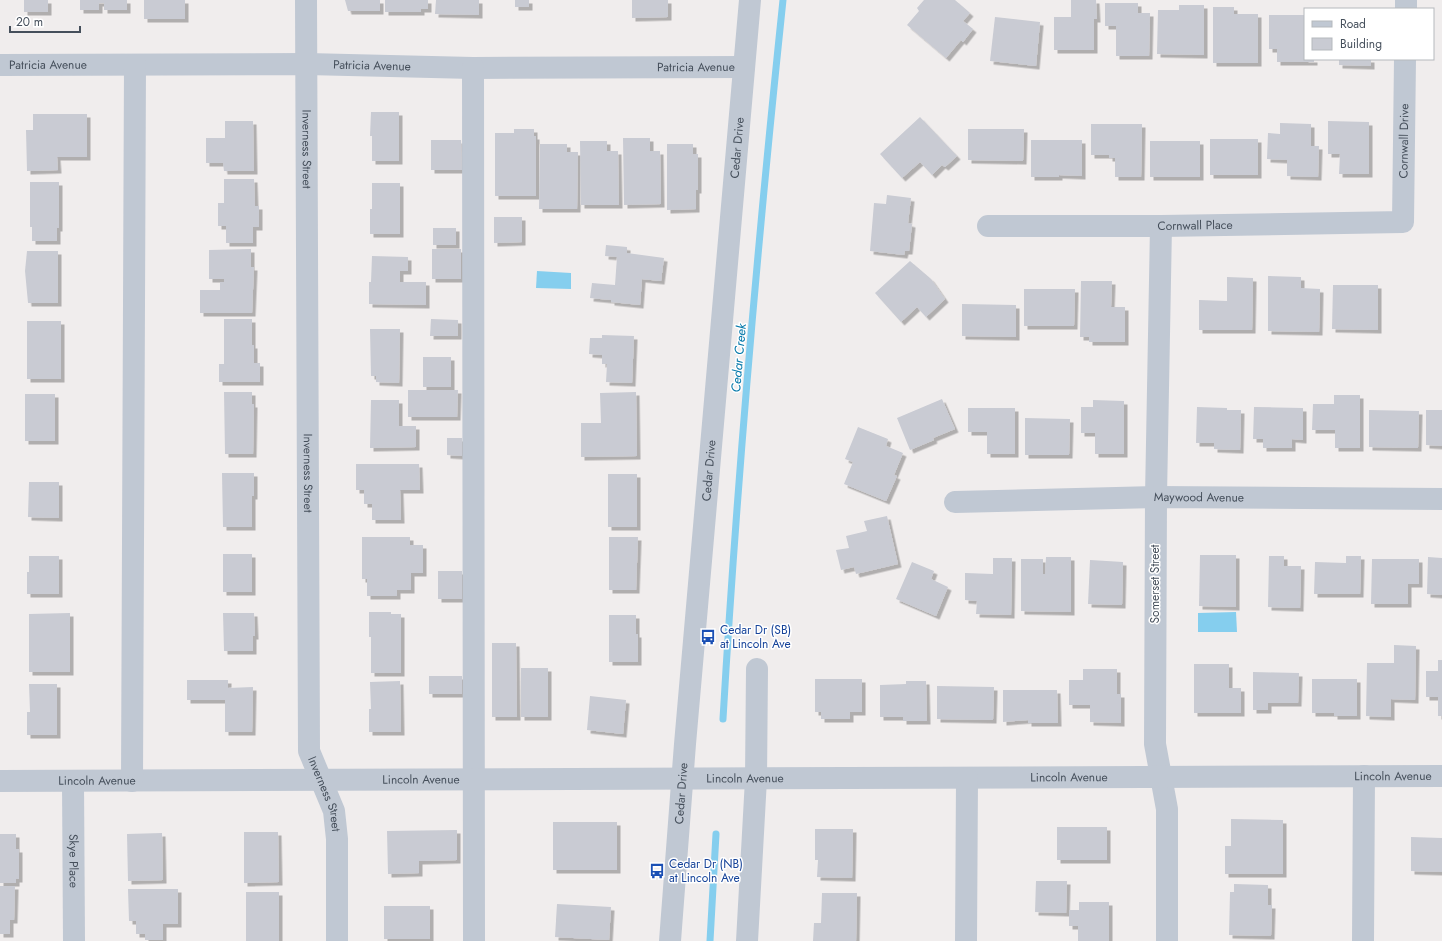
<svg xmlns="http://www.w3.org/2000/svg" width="1442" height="941" font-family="Jost,sans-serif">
	<defs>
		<filter id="shadow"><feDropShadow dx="3.5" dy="3.5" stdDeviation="0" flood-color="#0004"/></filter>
	</defs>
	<rect width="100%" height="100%" fill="#f0eded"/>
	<!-- water -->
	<g fill="#85ceee">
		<path d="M537,271L571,273V289L536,288Z"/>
		<path d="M1236,612L1237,632H1198V613Z"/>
	</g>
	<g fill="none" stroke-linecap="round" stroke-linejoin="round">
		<!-- stream -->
		<g stroke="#85ceee" stroke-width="7">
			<path d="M723,719C737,479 758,239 783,0"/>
			<path d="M710,941L716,834"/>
		</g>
	</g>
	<!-- building -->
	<g fill="#c9cbd3" filter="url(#shadow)">
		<rect x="24" y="0" width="24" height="12"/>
		<path d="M80,0H127V10H104V3H99V10H80Z"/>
		<rect x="144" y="0" width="41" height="19"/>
		<path d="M345,0H380V11H348Z"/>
		<path d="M385,0H428V9H421V12H385Z"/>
		<path d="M436,0H479V15L435,14Z"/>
		<rect x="515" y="0" width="14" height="7"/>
		<path d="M632,0H668V17L632,18Z"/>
		<path d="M924,0H955L970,13L963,21L973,29L963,42L961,40L946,58L907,25L919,11L917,8Z"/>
		<path d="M1071,0H1096L1097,19H1094V50H1054V17H1071Z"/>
		<path d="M1105,3H1138V13H1150L1149,56H1116V26H1105Z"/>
		<path d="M1179,5H1204V55L1157,54L1158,10H1179Z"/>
		<path d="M1213,7H1234V14H1258V63H1213Z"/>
		<path d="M1269,15H1305V59H1314V62H1277V49H1269Z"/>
		<path d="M995,17L1040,22L1036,66L990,61Z"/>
		<path d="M1339,59H1371V66L1339,65Z"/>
		<path d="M371,112H399V161H372V136H370Z"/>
		<path d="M33,114H87V157H57L58,170L27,171L26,130H33Z"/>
		<path d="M920,117L957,156L945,167L942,165L932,175L920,162L902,178L880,154Z"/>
		<path d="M225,121H253L254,171H224L223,163H206V138H225Z"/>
		<path d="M1328,121L1369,122V174H1339L1340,154H1328Z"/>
		<path d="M1280,123L1311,124V146H1319L1318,177L1287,176V160L1267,159L1268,133L1280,134Z"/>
		<path d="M1091,124H1142L1141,177H1115V158H1109V155H1091Z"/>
		<path d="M514,129H534V136H536V196H495V133H514Z"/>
		<path d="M968,129H1024L1023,161L968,160Z"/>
		<path d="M623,138H650V151H660L661,204L624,205Z"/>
		<rect x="1210" y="139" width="48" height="36"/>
		<path d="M431,140H461L462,170H431Z"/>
		<path d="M1031,140H1082V176L1059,175V177H1031Z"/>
		<path d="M580,141H607V151H618L619,205H581Z"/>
		<rect x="1150" y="141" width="50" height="36"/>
		<path d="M540,144H567V152H578L577,209H539Z"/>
		<path d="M667,144H693V154H698V190H696V209L667,210Z"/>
		<path d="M224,179H254L255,206H259V227H253V243H226V226H218V203H224Z"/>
		<path d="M30,182H59V228H57V241H32V227H30Z"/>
		<path d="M372,183H400V234H370V209H372Z"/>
		<path d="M887,195L911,198L908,223L912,224L909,251H905L904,255L870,251L874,203L886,204Z"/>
		<path d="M494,217H522V242L494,243Z"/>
		<rect x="433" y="228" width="23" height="17"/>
		<path d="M606,245L627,247V253L664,258L661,281L642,279L640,305L611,302V300L590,298L592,283L615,285L617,257L605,256Z"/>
		<path d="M251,249V267H254L252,313H200V290H220V282H224V279H209V250Z"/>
		<rect x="432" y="249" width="29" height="30"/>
		<path d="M27,251H58V303H28L25,271Z"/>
		<path d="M372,256L408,257V271H400V282H426V305L369,304V282H371Z"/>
		<path d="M910,261L931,279L945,299L926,317L917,307L901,322L875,293Z"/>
		<path d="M1268,276L1301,277V288L1320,289L1319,332L1268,331Z"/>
		<path d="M1227,277L1253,278L1252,330H1199V300L1227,301Z"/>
		<path d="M1081,281H1112L1111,307H1125V342H1089V337H1080Z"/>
		<path d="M1333,285H1378V330L1332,329Z"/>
		<path d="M1024,289H1075L1074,326H1024Z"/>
		<path d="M962,304L1016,305V337L962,336Z"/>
		<path d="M224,319H252V345H254V363H260V382H219V364H224Z"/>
		<path d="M431,319L458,320V336H430Z"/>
		<rect x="27" y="321" width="34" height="58"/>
		<path d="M370,329H400L399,383L376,382V376H371Z"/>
		<path d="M602,335L634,336L632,383L606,382L607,364H602V355L589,354L590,338H602Z"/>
		<rect x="423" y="357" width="28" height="30"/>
		<path d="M408,390H458L457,417H408Z"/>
		<path d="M224,392H252V404H254L253,454H225Z"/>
		<path d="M636,392L637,456L581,457V423H601L600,393Z"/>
		<rect x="25" y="394" width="30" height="47"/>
		<path d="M1334,395H1360V448H1335V430H1312L1313,404H1334Z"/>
		<path d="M942,399L955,429L933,438L934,440L910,450L897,418Z"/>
		<path d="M371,400H399V426H416V447L370,448Z"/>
		<path d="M1093,400L1124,401V454H1095V433H1081V407H1093Z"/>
		<path d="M1197,407L1227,408V410H1241L1240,450L1214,449V443H1196Z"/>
		<path d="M1254,407L1303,408V440L1292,439V448H1263V439H1253Z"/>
		<path d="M968,408H1015V454H987V432H968Z"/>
		<path d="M1369,410L1419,411L1418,448L1369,447Z"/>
		<path d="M1426,410H1442V446L1426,445Z"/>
		<path d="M1025,418L1070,419L1069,455H1025Z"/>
		<path d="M858,427L888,439L886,446L903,453L894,475L897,476L886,501L844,484L853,462L845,459Z"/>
		<path d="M447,438H462V456L447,455Z"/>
		<path d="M356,464H419L420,490H400L401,520H372V504H364V490H356Z"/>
		<path d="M222,473H254V496H252V527H223Z"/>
		<rect x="608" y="474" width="29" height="53"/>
		<path d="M29,482H59V518L28,517Z"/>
		<path d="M887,516L898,564L856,574L854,567L841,570L836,550L849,548L846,536L867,531L864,521Z"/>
		<path d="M362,537H410V545H423V573H411V590H397V596H367V579H362Z"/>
		<path d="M609,537H638L636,590H609Z"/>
		<rect x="223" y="554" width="29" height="38"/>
		<path d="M1200,555H1236V607L1199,606Z"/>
		<path d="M29,556H59V594H27V572H29Z"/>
		<path d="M1269,556H1284V566H1301L1300,608L1268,607Z"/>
		<path d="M1346,556H1361L1360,594H1314L1315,562L1346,563Z"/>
		<path d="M1046,557H1071V612L1021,611V559H1043V574H1045Z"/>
		<path d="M1428,557L1442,558V595L1427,594Z"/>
		<path d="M993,558H1012L1011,615L976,614L977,601L965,600V573L993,574Z"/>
		<path d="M1372,559H1419V584H1408V604H1371Z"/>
		<path d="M1090,560L1123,562L1122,605L1088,604Z"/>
		<path d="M912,562L934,571L931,579L948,587L936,616L896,599Z"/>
		<rect x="438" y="571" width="24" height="28"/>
		<path d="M369,612H391V614H401V673H371V637H369Z"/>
		<path d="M70,613V672H29V614Z"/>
		<path d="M223,613H254L255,636H253V651H224Z"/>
		<path d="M609,615H636V634H638V662H609Z"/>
		<path d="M492,643H516L517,717H492Z"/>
		<path d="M1394,645L1416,646L1415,700L1391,699V717L1366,716L1367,663H1394Z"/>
		<path d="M1438,660H1442V716H1438V697H1426V671H1438Z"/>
		<path d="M1194,664H1229V688H1241V713H1194Z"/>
		<rect x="521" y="668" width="27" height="49"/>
		<path d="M1083,669H1117V694H1121V723L1090,722V705H1069V680H1083Z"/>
		<path d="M1253,672L1299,673L1298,703H1268V710H1253Z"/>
		<rect x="429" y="676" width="33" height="18"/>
		<path d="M815,679H862V712H850V719H821V712H815Z"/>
		<path d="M1312,679H1357V716H1334V713H1312Z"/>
		<path d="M187,680H228V688L253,687L252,732H225V700H187Z"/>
		<path d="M400,681L401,732H369V709H371L370,682Z"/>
		<path d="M906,681H926L927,721H903V717H880V685L906,684Z"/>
		<path d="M29,684H57V735H27V712H30Z"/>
		<path d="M937,686L994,687L993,720L937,719Z"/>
		<path d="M1003,690H1057L1058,723H1028V720L1003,722Z"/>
		<path d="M590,696L626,700L623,734L587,730Z"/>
		<path d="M1231,819L1283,820V874H1225V846H1231Z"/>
		<rect x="553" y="822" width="64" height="48"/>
		<rect x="1057" y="827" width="50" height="33"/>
		<path d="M815,829H853L852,878L817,877L818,860H815Z"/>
		<path d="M457,830V860L419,861V873L388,874L387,831Z"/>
		<path d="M244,832H278L279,882L244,883Z"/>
		<path d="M162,833L163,880L128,881L127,834Z"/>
		<path d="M0,834H16V849H19V879H16V883H0Z"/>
		<path d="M1411,837L1442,838V872L1411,871Z"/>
		<path d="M1036,881H1067L1066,913L1035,912Z"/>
		<path d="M1234,884L1268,885V905H1272L1271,936L1229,935L1230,892H1234Z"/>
		<path d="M0,886H15L14,920H10V934H0Z"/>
		<path d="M128,889H178V924H163V940H145V934H136V921H129Z"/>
		<rect x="246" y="892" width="33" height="49"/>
		<path d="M822,893H857L856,941H813L814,923H821Z"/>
		<path d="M1079,902H1109V941H1078V926H1069V910H1079Z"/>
		<path d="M557,904L611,907L609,940L555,937Z"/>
		<rect x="384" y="906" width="46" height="33"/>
	</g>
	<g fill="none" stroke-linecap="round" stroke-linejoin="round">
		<!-- minor -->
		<g stroke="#c0c8d3" stroke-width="22">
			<path id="s1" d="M306,0L309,751L334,811L337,839V941"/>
			<path d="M1406,9V0"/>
			<path id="s2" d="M0,65L307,64L473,68L744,67"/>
			<path d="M473,68L474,941"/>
			<path id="s3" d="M988,226H1161L1403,222L1405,59"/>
			<path d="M1161,226L1156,497L1155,744L1167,809V941"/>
			<path id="s4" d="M955,502L1156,497L1442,499"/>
			<path id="s5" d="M0,781L1442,776"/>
			<path id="s6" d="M73,781L74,941"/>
			<path d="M132,781L135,65"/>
			<path id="s7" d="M670,941L685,744L750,0"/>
			<path d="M747,941L756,779L757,669"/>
			<path d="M966,941L967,779"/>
			<path d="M1363,941L1364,776"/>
		</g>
	</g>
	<!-- icons -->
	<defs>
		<symbol id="bus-bare" viewBox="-9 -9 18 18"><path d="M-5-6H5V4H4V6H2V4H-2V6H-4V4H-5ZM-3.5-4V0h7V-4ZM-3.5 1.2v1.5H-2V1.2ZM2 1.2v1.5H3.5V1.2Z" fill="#1a4fb4" stroke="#fff" stroke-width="2.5" paint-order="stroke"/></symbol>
	</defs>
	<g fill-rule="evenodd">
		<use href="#bus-bare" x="697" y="626" width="22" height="22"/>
		<use href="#bus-bare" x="646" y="860" width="22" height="22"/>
	</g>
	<g text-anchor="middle" stroke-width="3" stroke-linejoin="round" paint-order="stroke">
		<!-- street labels -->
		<g font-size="12" fill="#454f5b" stroke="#fff">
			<text dy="4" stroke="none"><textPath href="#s2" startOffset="48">Patricia Avenue</textPath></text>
			<text dy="4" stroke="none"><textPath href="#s2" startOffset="372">Patricia Avenue</textPath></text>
			<text dy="4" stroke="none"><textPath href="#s2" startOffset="696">Patricia Avenue</textPath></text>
			<text dy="4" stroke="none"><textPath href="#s3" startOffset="496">Cornwall Drive</textPath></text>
			<text dy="4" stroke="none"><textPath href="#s7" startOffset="796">Cedar Drive</textPath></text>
			<text dy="4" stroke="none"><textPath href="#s1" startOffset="149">Inverness Street</textPath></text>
			<text dy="4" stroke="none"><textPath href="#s3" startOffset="207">Cornwall Place</textPath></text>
			<text dy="4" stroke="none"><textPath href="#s7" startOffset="472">Cedar Drive</textPath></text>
			<text dy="4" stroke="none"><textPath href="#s1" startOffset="473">Inverness Street</textPath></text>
			<text dy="4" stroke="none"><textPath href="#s4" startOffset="244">Maywood Avenue</textPath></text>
			<text transform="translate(1155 584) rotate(-90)" y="4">Somerset Street</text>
			<text dy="4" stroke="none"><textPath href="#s5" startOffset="1393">Lincoln Avenue</textPath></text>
			<text dy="4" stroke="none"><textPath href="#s5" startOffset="1069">Lincoln Avenue</textPath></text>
			<text dy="4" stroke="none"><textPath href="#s5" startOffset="745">Lincoln Avenue</textPath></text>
			<text dy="4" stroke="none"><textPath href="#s5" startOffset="421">Lincoln Avenue</textPath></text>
			<text dy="4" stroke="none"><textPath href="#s5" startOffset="97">Lincoln Avenue</textPath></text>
			<text dy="4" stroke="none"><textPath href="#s7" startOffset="148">Cedar Drive</textPath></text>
			<text dy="4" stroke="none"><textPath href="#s1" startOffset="797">Inverness Street</textPath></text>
			<text dy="4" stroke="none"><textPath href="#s6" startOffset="80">Skye Place</textPath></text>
		</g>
		<!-- transit labels -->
		<g font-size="12" fill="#164399" stroke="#fff" text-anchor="start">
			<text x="720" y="634">Cedar Dr (SB)<tspan x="720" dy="14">at Lincoln Ave</tspan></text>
			<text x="669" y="868">Cedar Dr (NB)<tspan x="669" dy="14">at Lincoln Ave</tspan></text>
		</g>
		<!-- water labels -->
		<g font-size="13" font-style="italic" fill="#087aab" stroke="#fff">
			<text transform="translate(738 358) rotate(-85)" y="5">Cedar Creek</text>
		</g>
	</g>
	<!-- legend -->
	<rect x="1304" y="8" width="130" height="52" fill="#ffffff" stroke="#b5b9bd"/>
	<rect x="1312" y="21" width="20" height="6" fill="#c0c8d3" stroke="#b5b9bd"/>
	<text x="1340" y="28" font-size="12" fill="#454f5b">Road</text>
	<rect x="1312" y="38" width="20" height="12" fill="#c9cbd3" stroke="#b5b9bd"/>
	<text x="1340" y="48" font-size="12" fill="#454f5b">Building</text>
	<!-- scale -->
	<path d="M10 26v6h70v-6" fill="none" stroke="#454f5b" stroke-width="2"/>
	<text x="16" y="26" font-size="12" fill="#454f5b" stroke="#ffffff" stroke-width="3" paint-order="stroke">20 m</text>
</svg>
